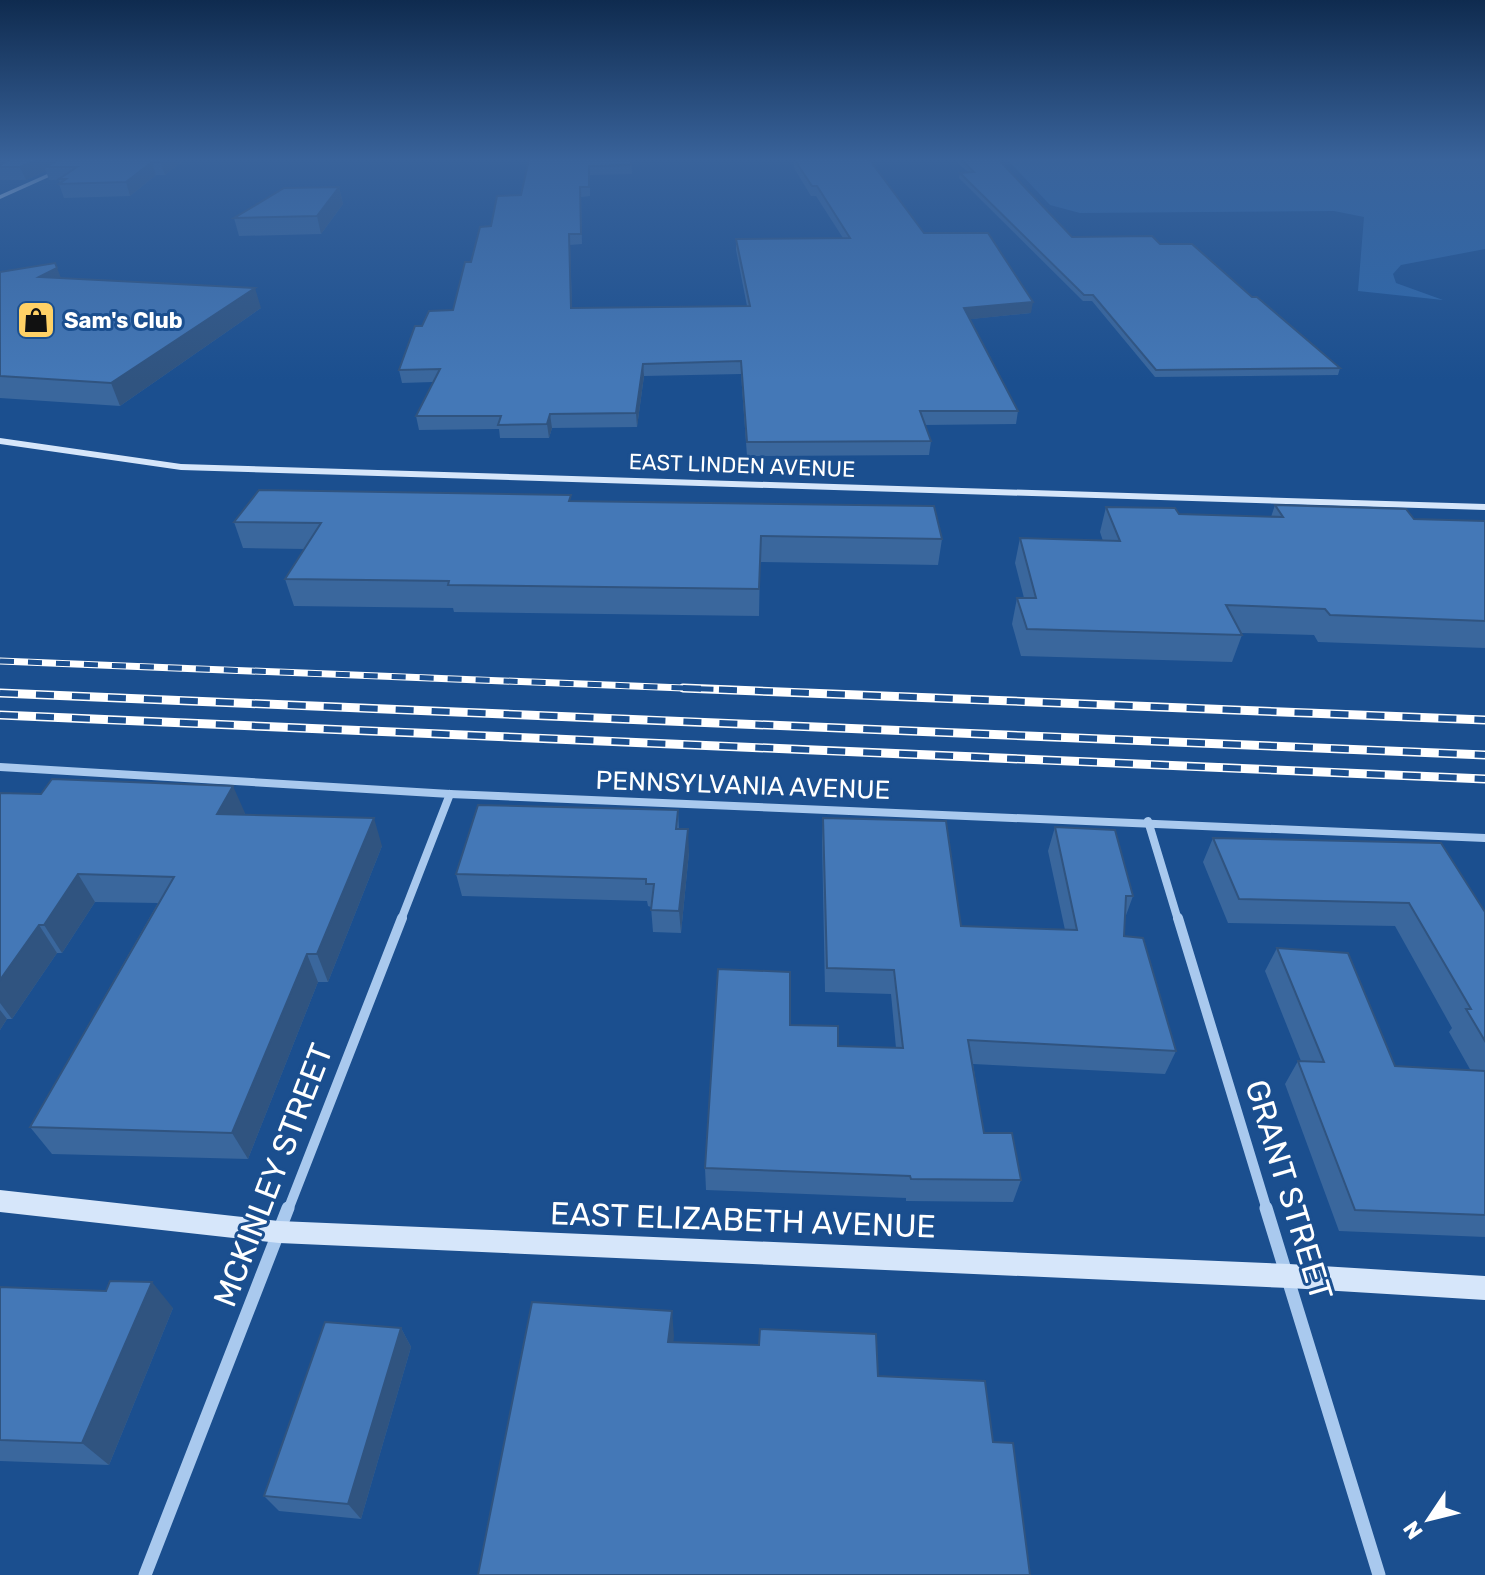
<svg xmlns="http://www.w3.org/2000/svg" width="1485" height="1575" font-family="Rubik,sans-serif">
	<rect width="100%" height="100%" fill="#1b4f8f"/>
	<!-- green -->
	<path fill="#2e69ad" d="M1007,159H1485V249L1401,265L1393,274L1396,283L1443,300L1358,291L1364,217L1334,211L1080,213L1050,205Z"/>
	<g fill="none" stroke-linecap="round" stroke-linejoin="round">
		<!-- street-far2 -->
		<g stroke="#a9c9ee" stroke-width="8">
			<path d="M0,767L450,794L1485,838"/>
			<path d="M1148,821L1178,920"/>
			<path d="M401,920L450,794"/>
		</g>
		<!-- street-far1 -->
		<g stroke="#a9c9ee" stroke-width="10">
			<path d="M1178,918L1267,1210"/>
			<path d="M288,1210L402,918"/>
		</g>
		<!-- street -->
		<g stroke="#a9c9ee" stroke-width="13">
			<path d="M1266,1208L1379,1575"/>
			<path d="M145,1575L288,1208"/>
		</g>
		<!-- secondary -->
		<g fill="#d6e6fa" fill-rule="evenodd">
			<path d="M81,159H89L0,199V195Z"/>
			<path d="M0,438L181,464L1485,504V510L181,470L0,444Z"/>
			<path d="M0,1190L279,1221L1289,1264L1485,1276V1300L1289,1288L279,1243L0,1212Z"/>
		</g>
		<defs>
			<path id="rail-far1" d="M0,661L733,690"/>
			<g id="rail">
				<path d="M683,688L1485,720"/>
				<path d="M0,693L1485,755"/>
				<path d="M0,715L1485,779"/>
			</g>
		</defs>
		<!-- rail-far1 casing -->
		<use href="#rail-far1" stroke="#fff" stroke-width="7"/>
		<!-- rail casing -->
		<use href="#rail" stroke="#fff" stroke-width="9"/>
		<!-- rail-far1 -->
		<use href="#rail-far1" stroke="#1b4f8f" stroke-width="5" stroke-dasharray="14" stroke-linecap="butt"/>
		<!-- rail -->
		<use href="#rail" stroke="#1b4f8f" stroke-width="6" stroke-dasharray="18" stroke-linecap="butt"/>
	</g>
	<!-- wall -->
	<g fill="#3a679d">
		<path d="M0,159H185L165,175H156L130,196L64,198L59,184L60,183L59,180H49L46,171L26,180H0Z"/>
		<path d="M529,159H631L632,174L590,175V196L581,197L582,244L570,245L572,308L747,306L736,250V239L843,238L816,196H811L794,168V159L924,233L1031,313L970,319L1018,411L1016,424L925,425L931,441L929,455L747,456L741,374L644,376L637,427L552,428L549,438H500L499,429L419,430L416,416L433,382L402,383L399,370L422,326L453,310L471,262L491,226L521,195Z"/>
		<path d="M959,159L1072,237L1160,244L1252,297L1340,368L1338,375L1155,377L1092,301H1083L959,178L960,173L968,172L958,163Z"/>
		<path d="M339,187L343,204L321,234L239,236L234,218Z"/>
		<path d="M0,272L61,278L261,308L120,406L0,398Z"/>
		<path d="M572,501L942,539L938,565L760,562L759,616L454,612L453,608L294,606L285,579L305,549L243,548L234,522Z"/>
		<path d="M1275,505L1414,519L1485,521V648L1318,642L1314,635L1241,633L1242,635L1232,662L1021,656L1012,624L1017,598H1024L1015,563L1020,538L1103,541L1100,532L1106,507L1179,514L1271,517Z"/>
		<path d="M0,793L245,813L244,815L382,846L328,982H318L248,1159L52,1154L30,1127L158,903L95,902L62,953H57L12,1019H7L0,1030Z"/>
		<path d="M678,810L679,829L689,852L681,933L653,932L651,907L648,906L647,901L462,896L456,874Z"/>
		<path d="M823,818L961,926L1065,930L1048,851L1055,827L1133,896L1125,918L1124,936L1176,1051L1165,1074L973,1064L984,1133L1021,1180L1013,1202L906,1201V1198L706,1190L705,1168L790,1025L838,1046L896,1048L891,994L825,992L822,841Z"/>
		<path d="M1213,838L1485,912V1237L1339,1231L1285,1084L1298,1061H1301L1265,971L1277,948L1395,1066L1471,1071L1449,1032L1452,1028L1395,926L1228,923L1203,862Z"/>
		<path d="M0,1287L173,1308L109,1465L0,1461Z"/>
		<path d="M401,1328L411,1347L361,1519L279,1511L264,1496Z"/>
	</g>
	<!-- shaded-wall -->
	<g fill="#305480">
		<path d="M3,159H73L44,167L46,171L26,180L20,167H0V160Z"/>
		<path d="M164,159H185L165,175L160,162Z"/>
		<path d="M152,162L156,175L130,196L126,182Z"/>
		<path d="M339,187L343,204L321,234L317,216Z"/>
		<path d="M569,234L570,245L572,320L571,308Z"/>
		<path d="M55,263L65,288L39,277Z"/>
		<path d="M255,288L261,308L120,406L111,383Z"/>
		<path d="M1033,302L1031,313L963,320L964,308Z"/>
		<path d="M643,364L644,376L637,427L636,413Z"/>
		<path d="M550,414L552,428L549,438L547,424Z"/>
		<path d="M233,786L245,813L229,842L217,814Z"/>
		<path d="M374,818L382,846L328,982L317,954Z"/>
		<path d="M688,829L689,852L681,933L679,911Z"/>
		<path d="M78,874L95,902L62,953L44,925Z"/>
		<path d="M39,925L57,953L12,1019L0,1003V980Z"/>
		<path d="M307,954L318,982L248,1159L232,1133Z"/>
		<path d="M0,1010L7,1019L0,1030Z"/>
		<path d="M152,1282L173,1308L109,1465L82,1443Z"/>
		<path d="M672,1311L674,1336L671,1366L668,1342Z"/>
		<path d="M401,1328L411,1347L361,1519L348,1504Z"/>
	</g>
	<!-- building -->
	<g fill="#4478b7" stroke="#305480" stroke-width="2">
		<path d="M11,159H39L20,167H0V165Z"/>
		<path d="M62,159H164L160,162H152L126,182L59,184L66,179H59L77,167H44Z"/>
		<path d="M529,159H631V165L589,166V187H580L581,234H569L571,308L750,306L736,239L850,238L817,186H812L794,159H869L924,233H988L1033,302L964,308L1018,411H920L931,441L747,442L741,361L643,364L636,413L550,414L547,424L498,425L501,416H416L440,369L399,370L415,326H422L429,311L453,310L465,262H471L480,227L491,226L497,196L521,195Z"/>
		<path d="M960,159H998L1072,237L1152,236L1160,244H1192L1252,297H1257L1340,368L1156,370L1093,295H1084L960,173L974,172Z"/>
		<path d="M339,187L317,216L234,218L284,188Z"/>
		<path d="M55,263L57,268L39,277L255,288L111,383L0,376V272Z"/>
		<path d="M259,490L571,495L569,501L934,506L942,539L761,536L759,589L448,585L449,581L285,579L321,523L234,522Z"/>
		<path d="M1275,505L1406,509L1414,519L1485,521V621L1330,615L1325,609L1226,605L1242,635L1027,629L1017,598H1036L1020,538L1120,541L1106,507L1175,508L1179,514L1283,517Z"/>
		<path d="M52,779L233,786L217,814L374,818L317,954H307L232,1133L30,1127L174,877L78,874L44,925H39L0,980V793L41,794Z"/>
		<path d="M478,805L678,810L676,829H688L679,911L651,910L654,884H646V879L456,874Z"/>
		<path d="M823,818L946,821L961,926L1077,930L1055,827L1115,830L1133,896H1126L1124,936L1143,938L1176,1051L968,1040L984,1133H1012L1021,1180L911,1179L910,1176L705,1168L718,969L790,972V1025L838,1026V1046L903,1048L894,970L827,968Z"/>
		<path d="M1213,838L1441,843L1485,912V1041L1466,1009H1471L1409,903L1239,899Z"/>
		<path d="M1277,948L1348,953L1395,1066L1485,1071V1215L1355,1210L1298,1061L1324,1062Z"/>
		<path d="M110,1281L152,1282L82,1443L0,1440V1287L106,1291Z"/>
		<path d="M532,1302L672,1311L668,1342L759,1345L760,1329L876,1334L878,1376L985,1381L993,1442L1013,1443L1030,1575H478Z"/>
		<path d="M325,1322L401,1328L348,1504L264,1496Z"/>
	</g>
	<!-- sky -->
	<linearGradient id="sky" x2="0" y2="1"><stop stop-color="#0f2b4f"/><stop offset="0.42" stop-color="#39639b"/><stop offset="1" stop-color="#39639b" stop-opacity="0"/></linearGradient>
	<rect width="1485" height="380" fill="url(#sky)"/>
	<!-- icons -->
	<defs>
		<symbol id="shop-square" viewBox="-11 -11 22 22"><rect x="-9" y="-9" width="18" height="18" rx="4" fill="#ffd166" stroke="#1b4f8f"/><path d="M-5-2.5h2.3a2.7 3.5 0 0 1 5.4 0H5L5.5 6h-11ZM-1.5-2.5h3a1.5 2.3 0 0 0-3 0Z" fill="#111"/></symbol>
	</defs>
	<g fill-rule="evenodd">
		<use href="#shop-square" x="14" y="298" width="44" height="44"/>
	</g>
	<g text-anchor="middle" stroke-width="6" stroke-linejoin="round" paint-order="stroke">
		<!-- far-poi labels -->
		<g font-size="22" font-weight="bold" fill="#fff" stroke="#1b4f8f" text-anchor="start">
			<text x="64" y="328">Sam's Club</text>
		</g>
		<!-- far-street labels -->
		<g font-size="22" fill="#fff" stroke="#1b4f8f">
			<text transform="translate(742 465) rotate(2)" y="8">EAST LINDEN AVENUE</text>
		</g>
		<!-- street labels -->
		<g font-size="26" fill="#fff" stroke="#1b4f8f">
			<text transform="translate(743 785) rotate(2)" y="9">PENNSYLVANIA AVENUE</text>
		</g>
		<!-- near-street labels -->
		<g font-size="32" fill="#fff" stroke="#1b4f8f">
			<text transform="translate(273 1175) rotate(-69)" y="11">MCKINLEY STREET</text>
			<text transform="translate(1289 1190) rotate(73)" y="11">GRANT STREET</text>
			<text transform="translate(743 1220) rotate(2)" y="11">EAST ELIZABETH AVENUE</text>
		</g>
	</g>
	<!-- north arrow -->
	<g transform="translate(1429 1519) rotate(235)" stroke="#1b4f8f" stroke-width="6" paint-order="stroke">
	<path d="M0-6L14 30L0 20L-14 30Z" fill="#ffffff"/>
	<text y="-12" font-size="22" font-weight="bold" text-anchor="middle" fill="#ffffff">N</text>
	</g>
</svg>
